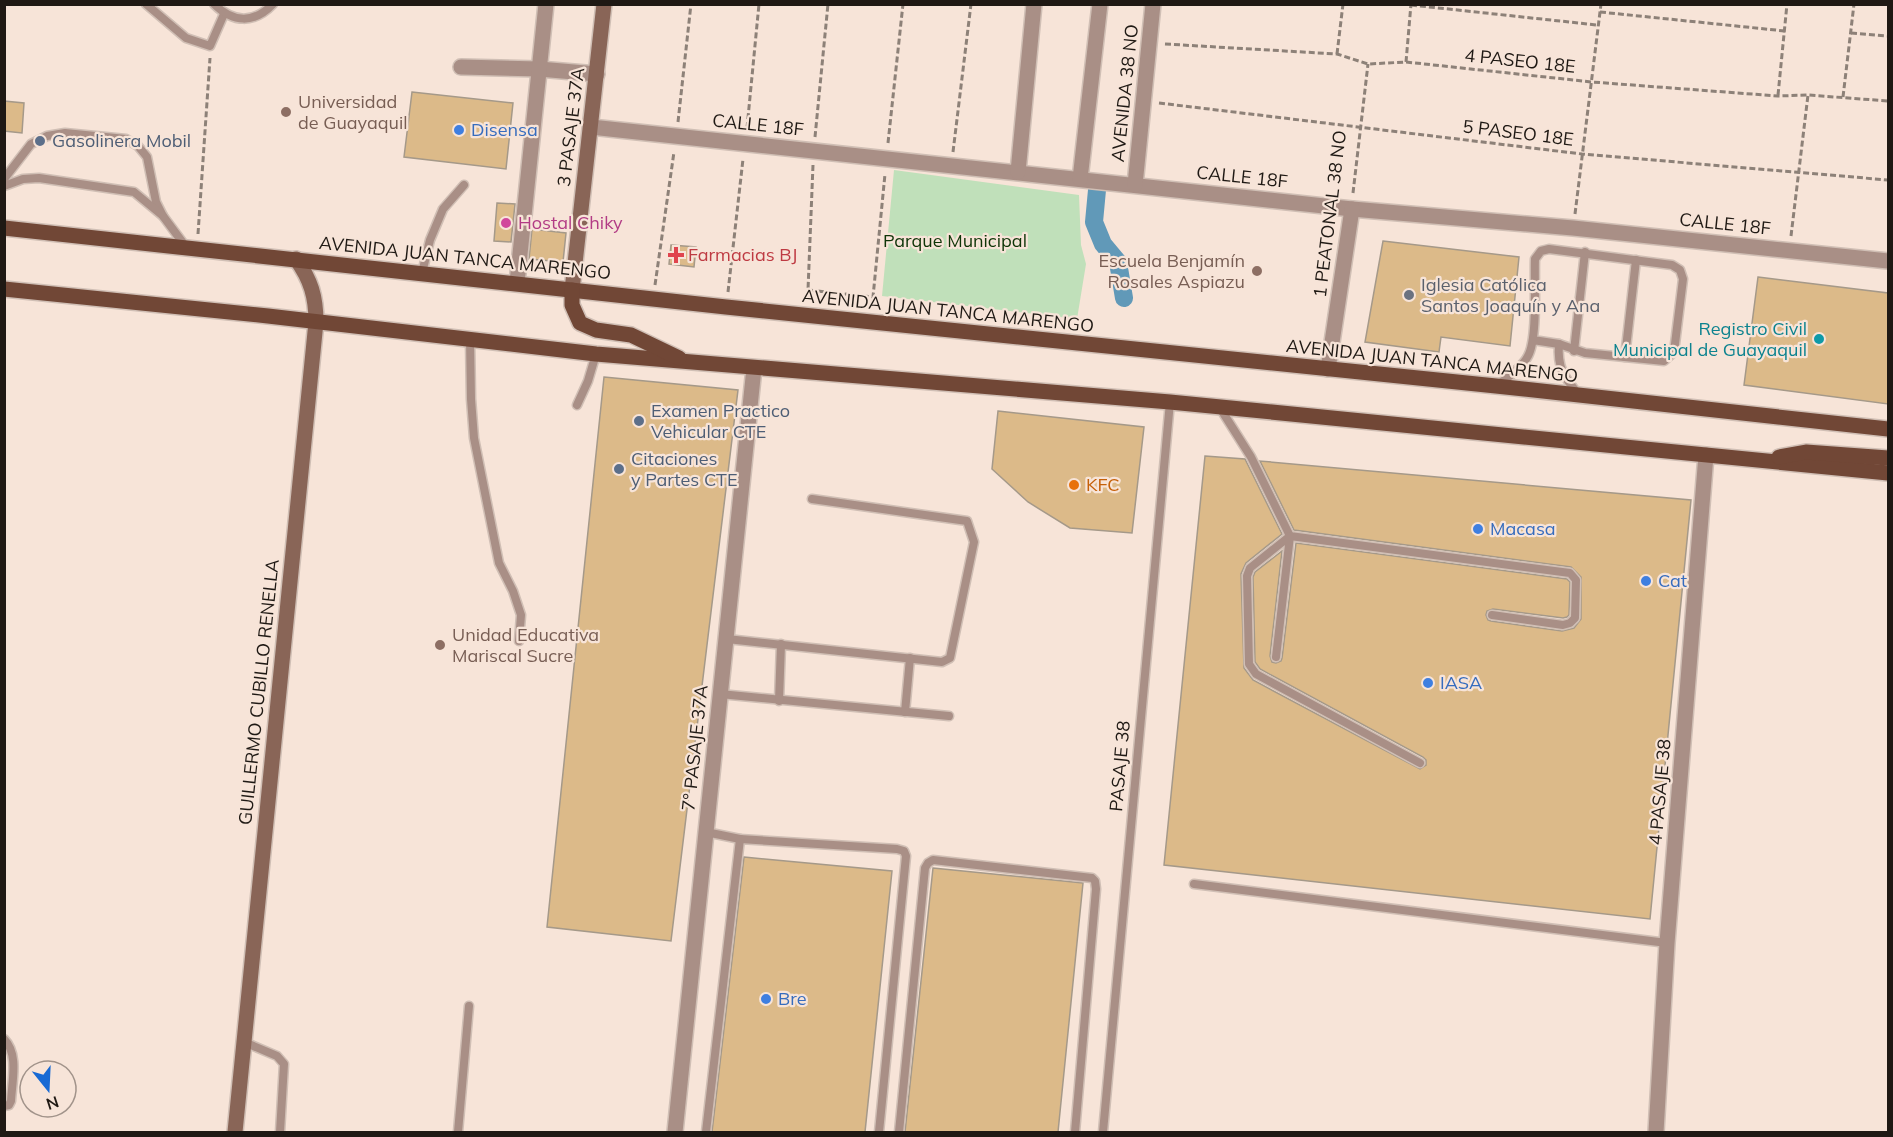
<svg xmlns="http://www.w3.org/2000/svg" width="1893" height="1137" font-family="Mulish,sans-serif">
	<rect width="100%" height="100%" fill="#f7e4d8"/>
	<!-- green -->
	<path fill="#c0e0ba" d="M894,170L1079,195L1081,245L1086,264L1077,319L882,296Z"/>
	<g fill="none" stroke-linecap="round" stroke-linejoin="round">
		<!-- canal -->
		<path stroke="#6199b8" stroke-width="18" d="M1097,190L1094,222L1103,244L1118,262L1124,298"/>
	</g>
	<!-- building -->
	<g fill="#dcba89" stroke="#a59989" stroke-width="1.5">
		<path d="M412,92L513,103L506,169L404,157Z"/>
		<path d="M4,101L24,103L22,133L4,131Z"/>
		<path d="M497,203L515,204L511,242L494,241Z"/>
		<path d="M532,229L566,233L563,262L529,259Z"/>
		<path d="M1383,241L1519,257L1510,346L1441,337L1439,352L1365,342Z"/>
		<path d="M671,245L696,247L694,267L669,264Z"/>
		<path d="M1758,277L1888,293V404L1744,385Z"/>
		<path d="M604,377L738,390L671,941L547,927Z"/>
		<path d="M998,411L1144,427L1132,533L1070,528L1028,502L992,469Z"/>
		<path d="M1205,456L1245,459L1282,534L1246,563L1241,574L1244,668L1253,680L1420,769L1426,765V760L1423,757L1260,669L1255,662L1253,577L1255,572L1282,551L1270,656L1272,662L1276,663L1281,661L1282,658L1296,543L1567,579L1570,582L1569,615L1567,617L1563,618L1493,609L1487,611L1486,615L1488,620L1491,621L1562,631L1574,628L1581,619V577L1571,567L1294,530L1260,461L1691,500L1650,919L1164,865Z"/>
		<path d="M744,857L892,871L865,1132H712Z"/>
		<path d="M933,868L1083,883L1058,1132H905Z"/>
	</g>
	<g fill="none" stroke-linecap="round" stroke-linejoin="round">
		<defs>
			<g id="lane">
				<path d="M146,4L186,38L210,46L224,14"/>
				<path d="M214,4C233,23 254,24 273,4"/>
				<path d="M4,179L31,144L47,136L65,133L126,139L138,146L147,157L156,202L163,216"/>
				<path d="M4,186L23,179L39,178L134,192L163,216L186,247"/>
				<path d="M422,273L430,240L443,209L464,185"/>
				<path d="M470,339L471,399L474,438L499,563L513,591L521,615L519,641"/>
				<path d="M1559,344C1557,368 1564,377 1579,395"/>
				<path d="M1574,351L1585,252"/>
				<path d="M1625,357L1636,260"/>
				<path d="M1498,385C1508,377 1522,368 1528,356C1538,338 1534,281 1535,259L1541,251L1549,249L1672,265L1680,270L1683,279L1674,352L1664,361L1585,353L1559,344L1533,340"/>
				<path d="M577,405L588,381L596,354"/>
				<path d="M1220,408L1251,457L1290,536L1570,573L1576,580L1575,618L1570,623L1563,625L1492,615"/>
				<path d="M727,639L942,662L950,658L974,542L967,521L812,499"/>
				<path d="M1276,657L1290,536L1250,568L1247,576L1249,664L1256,674L1420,763"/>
				<path d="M720,694L949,716"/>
				<path d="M779,701L781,644"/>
				<path d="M905,712L910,658"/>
				<path d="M706,832L740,839"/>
				<path d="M1194,884L1667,943"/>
				<path d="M4,1039C19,1054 12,1081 11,1101L9,1105L4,1106"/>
				<path d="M244,1042L277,1056L284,1064L280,1132"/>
				<path d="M458,1132L469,1006"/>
				<path d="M706,1132L740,839L897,849L904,851L906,856L879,1132"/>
				<path d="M899,1132L925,868L928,863L933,860L1092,878L1095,881L1096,889L1075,1132"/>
				<path d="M1103,1132L1170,402"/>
			</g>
			<g id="street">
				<path d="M461,67L539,69L597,74"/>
				<path d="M591,127L1352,209L1573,228L1888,261"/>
				<path d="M1018,172L1034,4"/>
				<path d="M1080,179L1100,4"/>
				<path d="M1135,185L1153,4"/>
				<path d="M517,283L546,4"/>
				<path d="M1328,369L1352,209"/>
				<path d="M675,1132L754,368"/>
				<path d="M1656,1132L1667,943L1706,455"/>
			</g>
			<g id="secondary">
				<path d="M572,290L604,4"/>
				<path d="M235,1132L316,322C316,297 311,280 296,259"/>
			</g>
			<g id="primary">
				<path d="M4,228L726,307L1496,386L1888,429"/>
				<path d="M4,289L268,316L596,354L1170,402L1888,473"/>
				<path d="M572,290V305L580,323L596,330L631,335L679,358"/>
				<path d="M1779,457L1806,452L1888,458"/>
			</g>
		</defs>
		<!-- lane casing -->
		<use href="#lane" stroke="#d0bfb5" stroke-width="11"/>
		<!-- street casing -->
		<use href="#street" stroke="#d0bfb5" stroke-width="18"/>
		<!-- secondary casing -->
		<use href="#secondary" stroke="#d0bfb5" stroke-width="18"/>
		<!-- primary casing -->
		<use href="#primary" stroke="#d0bfb5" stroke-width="18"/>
		<!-- path -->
		<g stroke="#8d8178" stroke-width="3" stroke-dasharray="6 3" stroke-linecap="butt">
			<path d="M1411,5L1597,25"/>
			<path d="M1600,12L1785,31"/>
			<path d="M1851,33L1888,36"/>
			<path d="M1165,44L1337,54L1368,64L1406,62L1592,82L1778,96L1808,95L1888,101"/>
			<path d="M1337,54L1343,4"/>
			<path d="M1406,62L1411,4"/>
			<path d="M1778,95L1787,4"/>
			<path d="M1843,97L1854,4"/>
			<path d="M1159,103L1582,154L1888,180"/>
			<path d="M678,122L691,4"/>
			<path d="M747,128L759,4"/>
			<path d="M815,137L828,4"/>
			<path d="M888,143L903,4"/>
			<path d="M953,152L971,4"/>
			<path d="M813,165L808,290L873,297L885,174"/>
			<path d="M1353,193L1368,64"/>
			<path d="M1575,214L1601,4"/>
			<path d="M198,234L210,58"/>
			<path d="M1791,236L1808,95"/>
			<path d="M655,285L674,152"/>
			<path d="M728,292L743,159"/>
		</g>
		<!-- lane -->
		<use href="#lane" stroke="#a98f86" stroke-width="8"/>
		<!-- street -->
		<use href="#street" stroke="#a98f86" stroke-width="15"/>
		<!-- secondary -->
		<use href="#secondary" stroke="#896557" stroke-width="15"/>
		<!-- primary -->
		<use href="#primary" stroke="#714736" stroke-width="15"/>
	</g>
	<!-- markers -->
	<g fill="#8d6e63" stroke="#f7e4d8" stroke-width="2">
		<circle cx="286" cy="112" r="6"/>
		<circle cx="1257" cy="271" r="6"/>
		<circle cx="440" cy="645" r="6"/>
	</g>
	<g fill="#3f7fe0" stroke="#f7e4d8" stroke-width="2">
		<circle cx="459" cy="130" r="6"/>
		<circle cx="1478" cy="529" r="6"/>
		<circle cx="1646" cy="581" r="6"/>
		<circle cx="1428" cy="683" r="6"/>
		<circle cx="766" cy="999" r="6"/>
	</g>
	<g fill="#5c6f8a" stroke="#f7e4d8" stroke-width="2">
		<circle cx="40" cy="141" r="6"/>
		<circle cx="639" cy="421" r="6"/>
		<circle cx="619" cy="469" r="6"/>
	</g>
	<circle fill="#d1479c" stroke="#f7e4d8" stroke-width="2" cx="506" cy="223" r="6"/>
	<path fill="#e0444e" stroke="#f7e4d8" stroke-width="2" d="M673 246h6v6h6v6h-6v6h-6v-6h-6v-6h6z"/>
	<circle fill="#6b7280" stroke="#f7e4d8" stroke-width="2" cx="1409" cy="295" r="6"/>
	<circle fill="#0f9aa8" stroke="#f7e4d8" stroke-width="2" cx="1819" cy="339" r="6"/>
	<circle fill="#e8710a" stroke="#f7e4d8" stroke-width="2" cx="1074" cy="485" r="6"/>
	<g text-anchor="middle" stroke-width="4.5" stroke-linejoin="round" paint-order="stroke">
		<!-- street labels -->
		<g font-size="18" fill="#1f1914" stroke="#f7e4d8">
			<text transform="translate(1520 61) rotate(6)" y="6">4 PASEO 18E</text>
			<text transform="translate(1125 93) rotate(-84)" y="6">AVENIDA 38 NO</text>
			<text transform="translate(758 125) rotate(6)" y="6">CALLE 18F</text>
			<text transform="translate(571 127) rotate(-83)" y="6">3 PASAJE 37A</text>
			<text transform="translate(1518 133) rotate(7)" y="6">5 PASEO 18E</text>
			<text transform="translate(1242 177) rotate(6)" y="6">CALLE 18F</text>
			<text transform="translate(1330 214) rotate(-83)" y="6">1 PEATONAL 38 NO</text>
			<text transform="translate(1725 224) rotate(6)" y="6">CALLE 18F</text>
			<text transform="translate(465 258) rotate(6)" y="6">AVENIDA JUAN TANCA MARENGO</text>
			<text transform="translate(948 311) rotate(6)" y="6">AVENIDA JUAN TANCA MARENGO</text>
			<text transform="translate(1432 361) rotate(6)" y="6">AVENIDA JUAN TANCA MARENGO</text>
			<text transform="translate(259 692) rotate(-84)" y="6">GUILLERMO CUBILLO RENELLA</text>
			<text transform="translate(695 748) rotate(-84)" y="6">7° PASAJE 37A</text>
			<text transform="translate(1120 766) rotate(-85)" y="6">PASAJE 38</text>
			<text transform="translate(1660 792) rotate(-85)" y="6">4 PASAJE 38</text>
		</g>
		<!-- education labels -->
		<g font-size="18" fill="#785e54" stroke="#f7e4d8" text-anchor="start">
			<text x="298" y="108">Universidad<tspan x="298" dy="21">de Guayaquil</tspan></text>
			<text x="1245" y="267" text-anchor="end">Escuela Benjamín<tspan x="1245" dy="21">Rosales Aspiazu</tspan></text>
			<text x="452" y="641">Unidad Educativa<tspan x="452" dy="21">Mariscal Sucre</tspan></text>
		</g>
		<!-- shop labels -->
		<g font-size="18" fill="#366cbe" stroke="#f7e4d8" text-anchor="start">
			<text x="471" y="136">Disensa</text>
			<text x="1490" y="535">Macasa</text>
			<text x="1658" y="587">Cat</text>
			<text x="1440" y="689">IASA</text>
			<text x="778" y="1005">Bre</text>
		</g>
		<!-- service labels -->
		<g font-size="18" fill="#4e5e75" stroke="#f7e4d8" text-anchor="start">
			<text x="52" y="147">Gasolinera Mobil</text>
			<text x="651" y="417">Examen Practico<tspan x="651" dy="21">Vehicular CTE</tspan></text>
			<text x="631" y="465">Citaciones<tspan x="631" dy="21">y Partes CTE</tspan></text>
		</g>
		<!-- hotel labels -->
		<g font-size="18" fill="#b23c85" stroke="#f7e4d8" text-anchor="start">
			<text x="518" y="229">Hostal Chiky</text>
		</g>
		<!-- park labels -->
		<g font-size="18" fill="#0e3507" stroke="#f7e4d8">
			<text x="955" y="247">Parque Municipal</text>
		</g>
		<!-- health labels -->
		<g font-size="18" fill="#be3a42" stroke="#f7e4d8" text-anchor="start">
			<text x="688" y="261">Farmacias BJ</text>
		</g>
		<!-- worship labels -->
		<g font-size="18" fill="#5b616d" stroke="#f7e4d8" text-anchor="start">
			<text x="1421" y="291">Iglesia Católica<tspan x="1421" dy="21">Santos Joaquín y Ana</tspan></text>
		</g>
		<!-- culture labels -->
		<g font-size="18" fill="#0d838f" stroke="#f7e4d8" text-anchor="end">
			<text x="1807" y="335">Registro Civil<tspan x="1807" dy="21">Municipal de Guayaquil</tspan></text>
		</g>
		<!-- food labels -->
		<g font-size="18" fill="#c56008" stroke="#f7e4d8" text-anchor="start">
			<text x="1086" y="491">KFC</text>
		</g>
	</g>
	<!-- border -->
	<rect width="1893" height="1137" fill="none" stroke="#1f1914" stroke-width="12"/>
	<!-- north arrow -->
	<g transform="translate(48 1089) rotate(162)"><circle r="28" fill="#f7e4d8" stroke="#a1938a" stroke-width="1.5"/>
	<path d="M0-4.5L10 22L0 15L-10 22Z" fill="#186ad4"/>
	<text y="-9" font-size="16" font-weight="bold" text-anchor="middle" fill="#1f1914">N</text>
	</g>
</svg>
